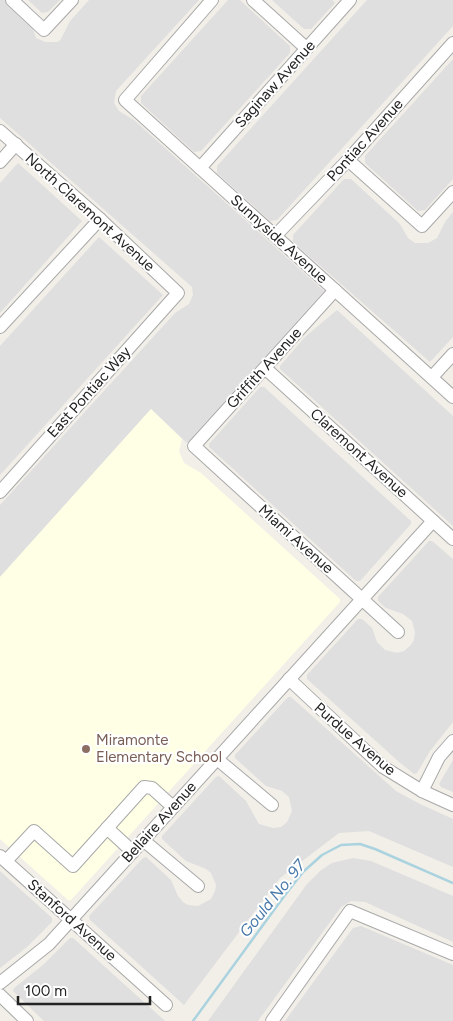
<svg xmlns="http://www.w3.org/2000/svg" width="453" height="1021" font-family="Figtree,sans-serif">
	<rect width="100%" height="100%" fill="#f2efe9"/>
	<!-- residential -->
	<g fill="#e0dfdf">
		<path d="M0,0H4L25,19L33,29L36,38L45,42H58L61,39L70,21L89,0H199L116,91L114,103L119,111L134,120L324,291L187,443L151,409L0,577V505L175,313L189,304L193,295L192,287L0,118Z"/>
		<path d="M28,0H60L48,12L42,13Z"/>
		<path d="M228,0H240L290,46V53L201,151L194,152L141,103V96Z"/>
		<path d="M272,0H332L335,3L311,29H304Z"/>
		<path d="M367,0H453V26L277,220L270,221L217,173V166Z"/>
		<path d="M453,59V179L425,210L418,211L365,163V156Z"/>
		<path d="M18,163L82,221L0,313V183Z"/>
		<path d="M344,179H351L400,224L408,238L415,243H428L437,238L445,222L453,212V337L430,362L293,242V235Z"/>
		<path d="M99,237L163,295L0,475V346Z"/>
		<path d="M337,310L453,416V526L280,369V366L305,337Z"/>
		<path d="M260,387H264L411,521V524L360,581H356L209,447V444Z"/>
		<path d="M429,541H432L453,559V722L430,751L417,773L414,774L398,761L307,679V675L358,619H362L372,628L377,642L385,650L397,653L404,651L410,646L414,640L415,632L412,621L403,614L386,608L378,601V597Z"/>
		<path d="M288,697H291L396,791L420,804L453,819V867L369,831L339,833L280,878L184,1005L90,920L89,916L143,858L146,857L171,880L178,896L183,902L188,905L198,906L211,899L215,891L216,885L211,873L206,869L186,861L162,839V836L216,777L219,776L246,801L259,824L273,828L281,827L287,822L292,811L289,797L282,791L266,786L235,758V755Z"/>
		<path d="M453,760V792L441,787L439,784Z"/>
		<path d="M353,858L371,861L453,896V942L365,902L351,901L341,907L258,1021H208L307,884L320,871L332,863Z"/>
		<path d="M0,871L52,918V922L27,947L0,968Z"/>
		<path d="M361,926L453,965V1021H285L353,928Z"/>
		<path d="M70,938H73L165,1021H44L13,991L14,988L43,965Z"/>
	</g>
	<!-- education -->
	<path fill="#ffffe5" d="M151,409L182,439L179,451L184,463L201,473L340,599V602L71,900H68L0,839V577Z"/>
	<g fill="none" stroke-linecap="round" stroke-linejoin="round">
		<!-- stream -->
		<path stroke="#aad3df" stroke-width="2.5" d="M193,1021L285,895L303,872L322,855L341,845L360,844L375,849L453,883"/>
		<defs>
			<g id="minor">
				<path d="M12,0L44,30L72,0"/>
				<path d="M212,0L125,100L453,397"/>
				<path d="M253,0L306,48"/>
				<path d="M0,131L100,219L178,293L0,492"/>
				<path d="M348,160L422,226L453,192"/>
				<path d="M0,162L16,144"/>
				<path d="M200,168L350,0"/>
				<path d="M275,236L348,160L453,43"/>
				<path d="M335,290L194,446L398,632"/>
				<path d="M0,327L100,219"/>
				<path d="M265,368L453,539"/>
				<path d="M432,377L453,354"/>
				<path d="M289,679L383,767L422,791L453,805"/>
				<path d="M217,759L272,805"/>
				<path d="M422,791L439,757L453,741"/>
				<path d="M107,828L133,852"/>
				<path d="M143,840L198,886"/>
				<path d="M0,856L166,1005"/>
				<path d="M6,861L34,831L73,866L144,787L152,788L173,807"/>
				<path d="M0,983L49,944L433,521"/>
				<path d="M0,995L27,1021"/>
				<path d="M272,1021L350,911L453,954"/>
			</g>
		</defs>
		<!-- minor casing -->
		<use href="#minor" stroke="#a9a9a9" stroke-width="14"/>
		<!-- minor -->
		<use href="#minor" stroke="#fff" stroke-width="12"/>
	</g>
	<!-- markers -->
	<circle fill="#8d6e63" stroke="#fff" stroke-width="2" cx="86" cy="749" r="5"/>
	<g text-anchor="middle" stroke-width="4" stroke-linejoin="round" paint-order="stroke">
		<!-- street labels -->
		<g font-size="15" fill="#222" stroke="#fff">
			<text transform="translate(275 84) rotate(-48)" y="5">Saginaw Avenue</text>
			<text transform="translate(365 140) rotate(-48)" y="5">Pontiac Avenue</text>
			<text transform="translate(90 212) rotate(42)" y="5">North Claremont Avenue</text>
			<text transform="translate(279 239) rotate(42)" y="5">Sunnyside Avenue</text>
			<text transform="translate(264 368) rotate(-48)" y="5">Griffith Avenue</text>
			<text transform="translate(89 392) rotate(-48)" y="5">East Pontiac Way</text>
			<text transform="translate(359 453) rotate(42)" y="5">Claremont Avenue</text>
			<text transform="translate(296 539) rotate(42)" y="5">Miami Avenue</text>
			<text transform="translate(355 739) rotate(41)" y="5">Purdue Avenue</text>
			<text transform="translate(159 822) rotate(-48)" y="5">Bellaire Avenue</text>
			<text transform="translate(72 920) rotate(42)" y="5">Stanford Avenue</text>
		</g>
		<!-- education labels -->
		<g font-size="15" fill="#785e54" stroke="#fff" text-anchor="start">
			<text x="96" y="745">Miramonte<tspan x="96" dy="17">Elementary School</tspan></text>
		</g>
		<!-- water labels -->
		<g font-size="16" font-style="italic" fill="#4a7aab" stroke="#fff">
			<text transform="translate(272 898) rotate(-51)" y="6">Gould No. 97</text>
		</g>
	</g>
	<!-- scale -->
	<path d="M18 996v8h132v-8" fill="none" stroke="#222222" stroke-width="2.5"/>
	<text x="25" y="996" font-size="15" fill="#222222" stroke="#ffffff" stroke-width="4" paint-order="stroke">100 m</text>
</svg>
